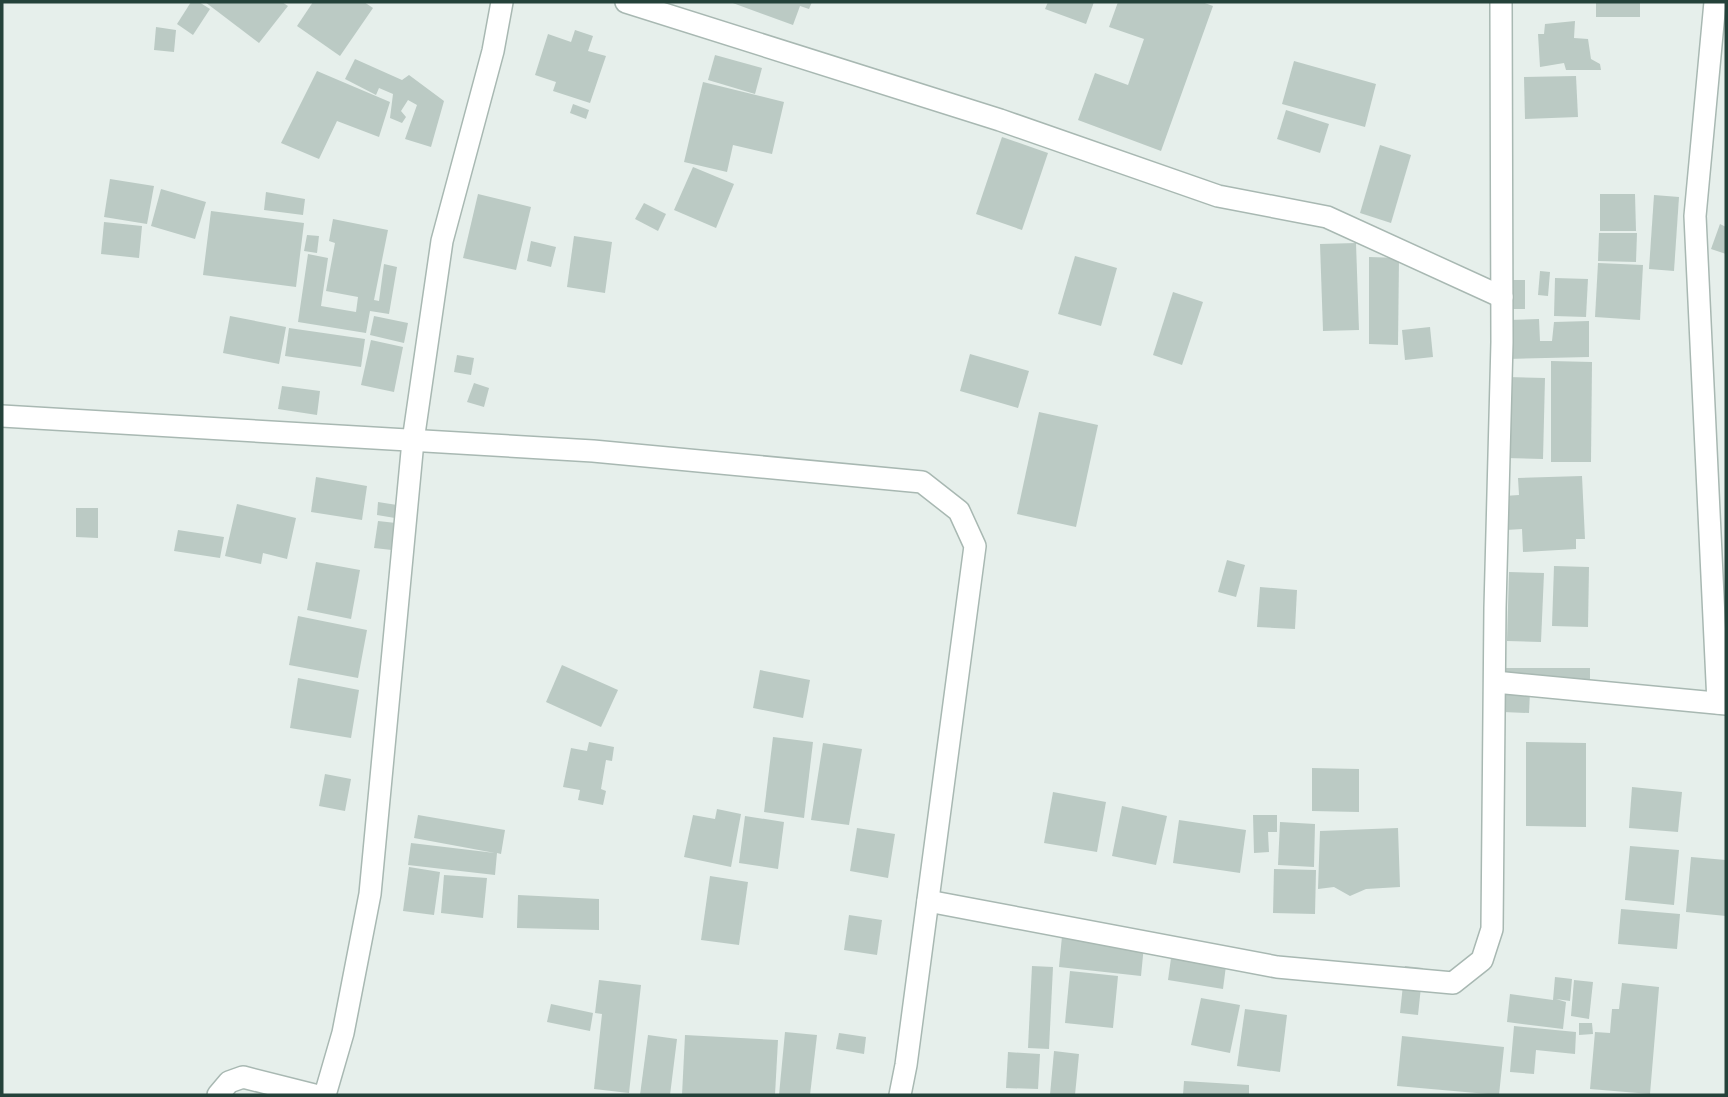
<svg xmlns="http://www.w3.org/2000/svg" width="1728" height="1097" font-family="'Sofia Sans Condensed',sans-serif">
	<rect width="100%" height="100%" fill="#e6efeb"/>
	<!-- building -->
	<g fill="#bbcac4">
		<path d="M191,2H199L210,9L193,35L177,24Z"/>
		<path d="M205,2H282L288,6L259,43Z"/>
		<path d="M313,2H364L373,8L340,56L297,26Z"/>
		<path d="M730,2H812L809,9L800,6L793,25Z"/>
		<path d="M1048,2H1094L1086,24L1045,9Z"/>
		<path d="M1118,2H1202L1213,6L1161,151L1078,120L1095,73L1128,85L1144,39L1109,27Z"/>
		<rect x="1596" y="2" width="44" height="15"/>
		<path d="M1575,21L1574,38L1588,39L1591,59L1600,64L1601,70H1566L1564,63L1540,67L1538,34H1544L1545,24Z"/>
		<path d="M156,27L176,30L174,52L154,50Z"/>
		<path d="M575,30L593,36L588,51L606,56L590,103L553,91L556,82L535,75L548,34L571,42Z"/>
		<path d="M715,55L762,68L755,94L708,80Z"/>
		<path d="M355,59L402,80L409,75L444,101L431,147L405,139L417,105L408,100L401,111L406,117L402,123L390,118L393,94L379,88L376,95L345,79Z"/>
		<path d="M1294,61L1376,84L1365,127L1282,104Z"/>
		<path d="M317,71L390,102L379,137L337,121L319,159L281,143Z"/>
		<path d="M1576,76L1578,117L1525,119L1524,77Z"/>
		<path d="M703,82L784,102L772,154L733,145L727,172L684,162Z"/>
		<path d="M573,104L589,110L586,119L570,113Z"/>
		<path d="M1286,110L1329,124L1320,153L1277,139Z"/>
		<path d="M1002,137L1048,153L1022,230L976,214Z"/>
		<path d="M1380,145L1411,155L1391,223L1360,213Z"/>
		<path d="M693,167L734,184L716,228L674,210Z"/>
		<path d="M110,179L154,186L147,224L104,217Z"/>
		<path d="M161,189L206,202L195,239L151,226Z"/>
		<path d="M266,192L305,199L303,215L264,210Z"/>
		<path d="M478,194L531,207L516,270L463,258Z"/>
		<path d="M1600,194H1635L1636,231H1600Z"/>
		<path d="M1654,195L1679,197L1674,271L1649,269Z"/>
		<path d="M644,203L666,214L658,231L635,219Z"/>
		<path d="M211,211L304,223L296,287L203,275Z"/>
		<path d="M333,219L388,230L374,300L379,301L384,264L397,267L389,314L370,311L366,333L298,322L308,254L328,258L321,306L356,312L358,297L326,291L335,243L329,241Z"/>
		<path d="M104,222L142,226L139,258L101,254Z"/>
		<path d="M1720,224L1726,227V254L1711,249Z"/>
		<path d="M1599,233H1637L1636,262L1598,261Z"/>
		<path d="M307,235L319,236L317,253L304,251Z"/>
		<path d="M574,236L612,242L605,293L567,287Z"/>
		<path d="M531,241L556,247L551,267L527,261Z"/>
		<path d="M1356,243L1359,330L1323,331L1320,244Z"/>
		<path d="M1075,256L1117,268L1101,326L1058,314Z"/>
		<path d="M1369,257L1399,258L1398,345L1369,344Z"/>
		<path d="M1598,263L1643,265L1640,320L1595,317Z"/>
		<path d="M1540,271L1550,272L1548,296L1538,295Z"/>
		<path d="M1555,278L1588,279L1586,317L1554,316Z"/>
		<path d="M1508,280H1525V309H1507Z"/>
		<path d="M1173,292L1203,302L1182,365L1153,355Z"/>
		<path d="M230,316L286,327L279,364L223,353Z"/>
		<path d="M374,316L408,323L404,343L370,335Z"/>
		<path d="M1539,319L1540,341H1552L1554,322L1589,321V357L1507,359V320Z"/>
		<path d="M1430,327L1433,357L1405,360L1402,330Z"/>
		<path d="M289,328L365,339L361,367L285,356Z"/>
		<path d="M371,340L403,347L394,392L361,385Z"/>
		<path d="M970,354L1029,371L1018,408L960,391Z"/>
		<path d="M457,355L474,358L471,375L454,372Z"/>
		<path d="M1551,361L1592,362L1591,462H1551Z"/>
		<path d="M1508,377L1545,378L1543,459L1505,458Z"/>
		<path d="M474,383L489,388L484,407L467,402Z"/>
		<path d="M282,386L320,391L317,415L278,409Z"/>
		<path d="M1039,412L1098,425L1076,527L1017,514Z"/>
		<path d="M1582,476L1585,539H1576V549L1523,552L1522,529L1506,530L1504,496L1519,495L1518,478Z"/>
		<path d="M316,477L367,486L362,520L311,512Z"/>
		<path d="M378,502L397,505L395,518L377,515Z"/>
		<path d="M237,504L296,518L287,559L263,553L261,564L225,556Z"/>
		<path d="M76,508H98V538L76,537Z"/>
		<path d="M378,521L396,523L392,550L374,548Z"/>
		<path d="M178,530L224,537L220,558L174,551Z"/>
		<path d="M1227,560L1245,565L1236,597L1218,592Z"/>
		<path d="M316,562L360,570L351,619L307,610Z"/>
		<path d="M1554,566L1589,567L1588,627L1552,626Z"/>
		<path d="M1509,572L1544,573L1541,642L1507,641Z"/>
		<path d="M1260,587L1297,590L1295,629L1257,627Z"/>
		<path d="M298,616L367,630L358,678L289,665Z"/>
		<path d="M562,665L618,690L601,727L546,702Z"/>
		<rect x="1506" y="668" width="84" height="22"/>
		<path d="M760,670L810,680L803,718L753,708Z"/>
		<path d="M298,678L359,690L351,738L290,728Z"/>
		<path d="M1504,691L1530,692L1529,713L1503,712Z"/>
		<path d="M773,737L813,742L804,818L764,812Z"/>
		<path d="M589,742L614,747L612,761L606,760L601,789L606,791L603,805L578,800L580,790L563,787L571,748L587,751Z"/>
		<path d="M1526,742L1586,743V827L1526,826Z"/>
		<path d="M823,743L862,749L849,825L811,820Z"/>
		<path d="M1312,768L1359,769V812L1312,811Z"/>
		<path d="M325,774L351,779L345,811L319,806Z"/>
		<path d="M1632,787L1682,792L1678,832L1629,828Z"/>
		<path d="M1053,792L1106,802L1097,852L1044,843Z"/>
		<path d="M1122,806L1167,816L1156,865L1112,856Z"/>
		<path d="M717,809L741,814L731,867L684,857L693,815L715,819Z"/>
		<path d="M418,815L505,830L501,854L497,853L495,875L408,865L411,843L495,853L414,838Z"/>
		<path d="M1253,815H1277V832H1268L1269,852L1254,853Z"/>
		<path d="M745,816L784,822L778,869L739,863Z"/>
		<path d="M1179,820L1246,830L1240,873L1173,863Z"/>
		<path d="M1280,822L1315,824L1314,867L1278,865Z"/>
		<path d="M857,828L895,834L888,878L850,871Z"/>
		<path d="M1398,828L1400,887L1366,889L1350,896L1334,887L1318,889L1320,831Z"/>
		<path d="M1630,846L1679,850L1674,905L1625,900Z"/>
		<path d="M1691,857L1726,860V916L1686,912Z"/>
		<path d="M409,867L440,872L434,915L403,911Z"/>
		<path d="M1274,869L1316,870L1315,914L1273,913Z"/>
		<path d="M444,875L487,878L483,918L441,913Z"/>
		<path d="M710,876L748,882L739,945L701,940Z"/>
		<path d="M518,895L599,899V930L517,928Z"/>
		<path d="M1621,909L1680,914L1677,949L1618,944Z"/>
		<path d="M849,915L882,920L877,955L844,950Z"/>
		<path d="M1063,926L1145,935L1141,976L1059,967Z"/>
		<path d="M1172,951L1227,958L1223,989L1168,980Z"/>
		<path d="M1032,966L1053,967L1049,1049L1028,1048Z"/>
		<path d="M1405,966L1423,968L1418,1015L1400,1013Z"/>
		<path d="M1070,971L1118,976L1113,1028L1065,1023Z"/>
		<path d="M1555,977L1572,979L1570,1001L1556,999L1566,1002L1563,1029L1507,1022L1510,994L1553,1000Z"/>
		<path d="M599,980L641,985L629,1093L594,1089L602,1014L595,1013Z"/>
		<path d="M1574,980L1593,982L1589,1019L1571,1016Z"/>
		<path d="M1622,983L1659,987L1650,1094L1590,1089L1595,1032L1610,1033L1612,1009H1619Z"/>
		<path d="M1201,998L1240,1005L1230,1053L1191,1045Z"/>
		<path d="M551,1004L593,1013L590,1031L547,1022Z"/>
		<path d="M1245,1009L1287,1015L1280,1072L1237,1066Z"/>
		<path d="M1579,1023H1592L1593,1034L1579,1035Z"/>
		<path d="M1514,1026L1576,1032L1575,1054L1536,1050L1534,1074L1510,1072Z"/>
		<path d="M785,1032L817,1035L810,1095H779Z"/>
		<path d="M839,1033L866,1037L864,1054L836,1049Z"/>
		<path d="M648,1035L677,1039L670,1095H640Z"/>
		<path d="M685,1035L778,1040L775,1095H682Z"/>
		<path d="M1402,1036L1504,1047L1499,1095L1397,1086Z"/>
		<path d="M1054,1051L1079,1054L1075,1095H1050Z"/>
		<path d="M1008,1052L1040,1054L1038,1089L1006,1088Z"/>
		<path d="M1184,1081L1249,1085V1095H1183Z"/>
	</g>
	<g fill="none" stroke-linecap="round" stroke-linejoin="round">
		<defs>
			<g id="street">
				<path d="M626,2L1000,120L1218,196L1327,217L1502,297"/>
				<path d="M1715,2L1695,216L1718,703"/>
				<path d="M2,416L593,451L922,482L959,511L975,546L906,1065L900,1095"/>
				<path d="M1495,682L1726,704"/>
				<path d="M928,901L1277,967L1453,983L1482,960L1492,929L1495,608L1502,342L1501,2"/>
				<path d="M218,1095L229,1082L243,1077L314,1095"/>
				<path d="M325,1095L343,1033L370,894L413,441L442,241L493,51L502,2"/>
			</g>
		</defs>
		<!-- street casing -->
		<use href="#street" stroke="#a8b8b2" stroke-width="24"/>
		<!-- street -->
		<use href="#street" stroke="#fff" stroke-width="21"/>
	</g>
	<!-- border -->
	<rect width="1728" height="1097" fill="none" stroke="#24423a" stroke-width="7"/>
</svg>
